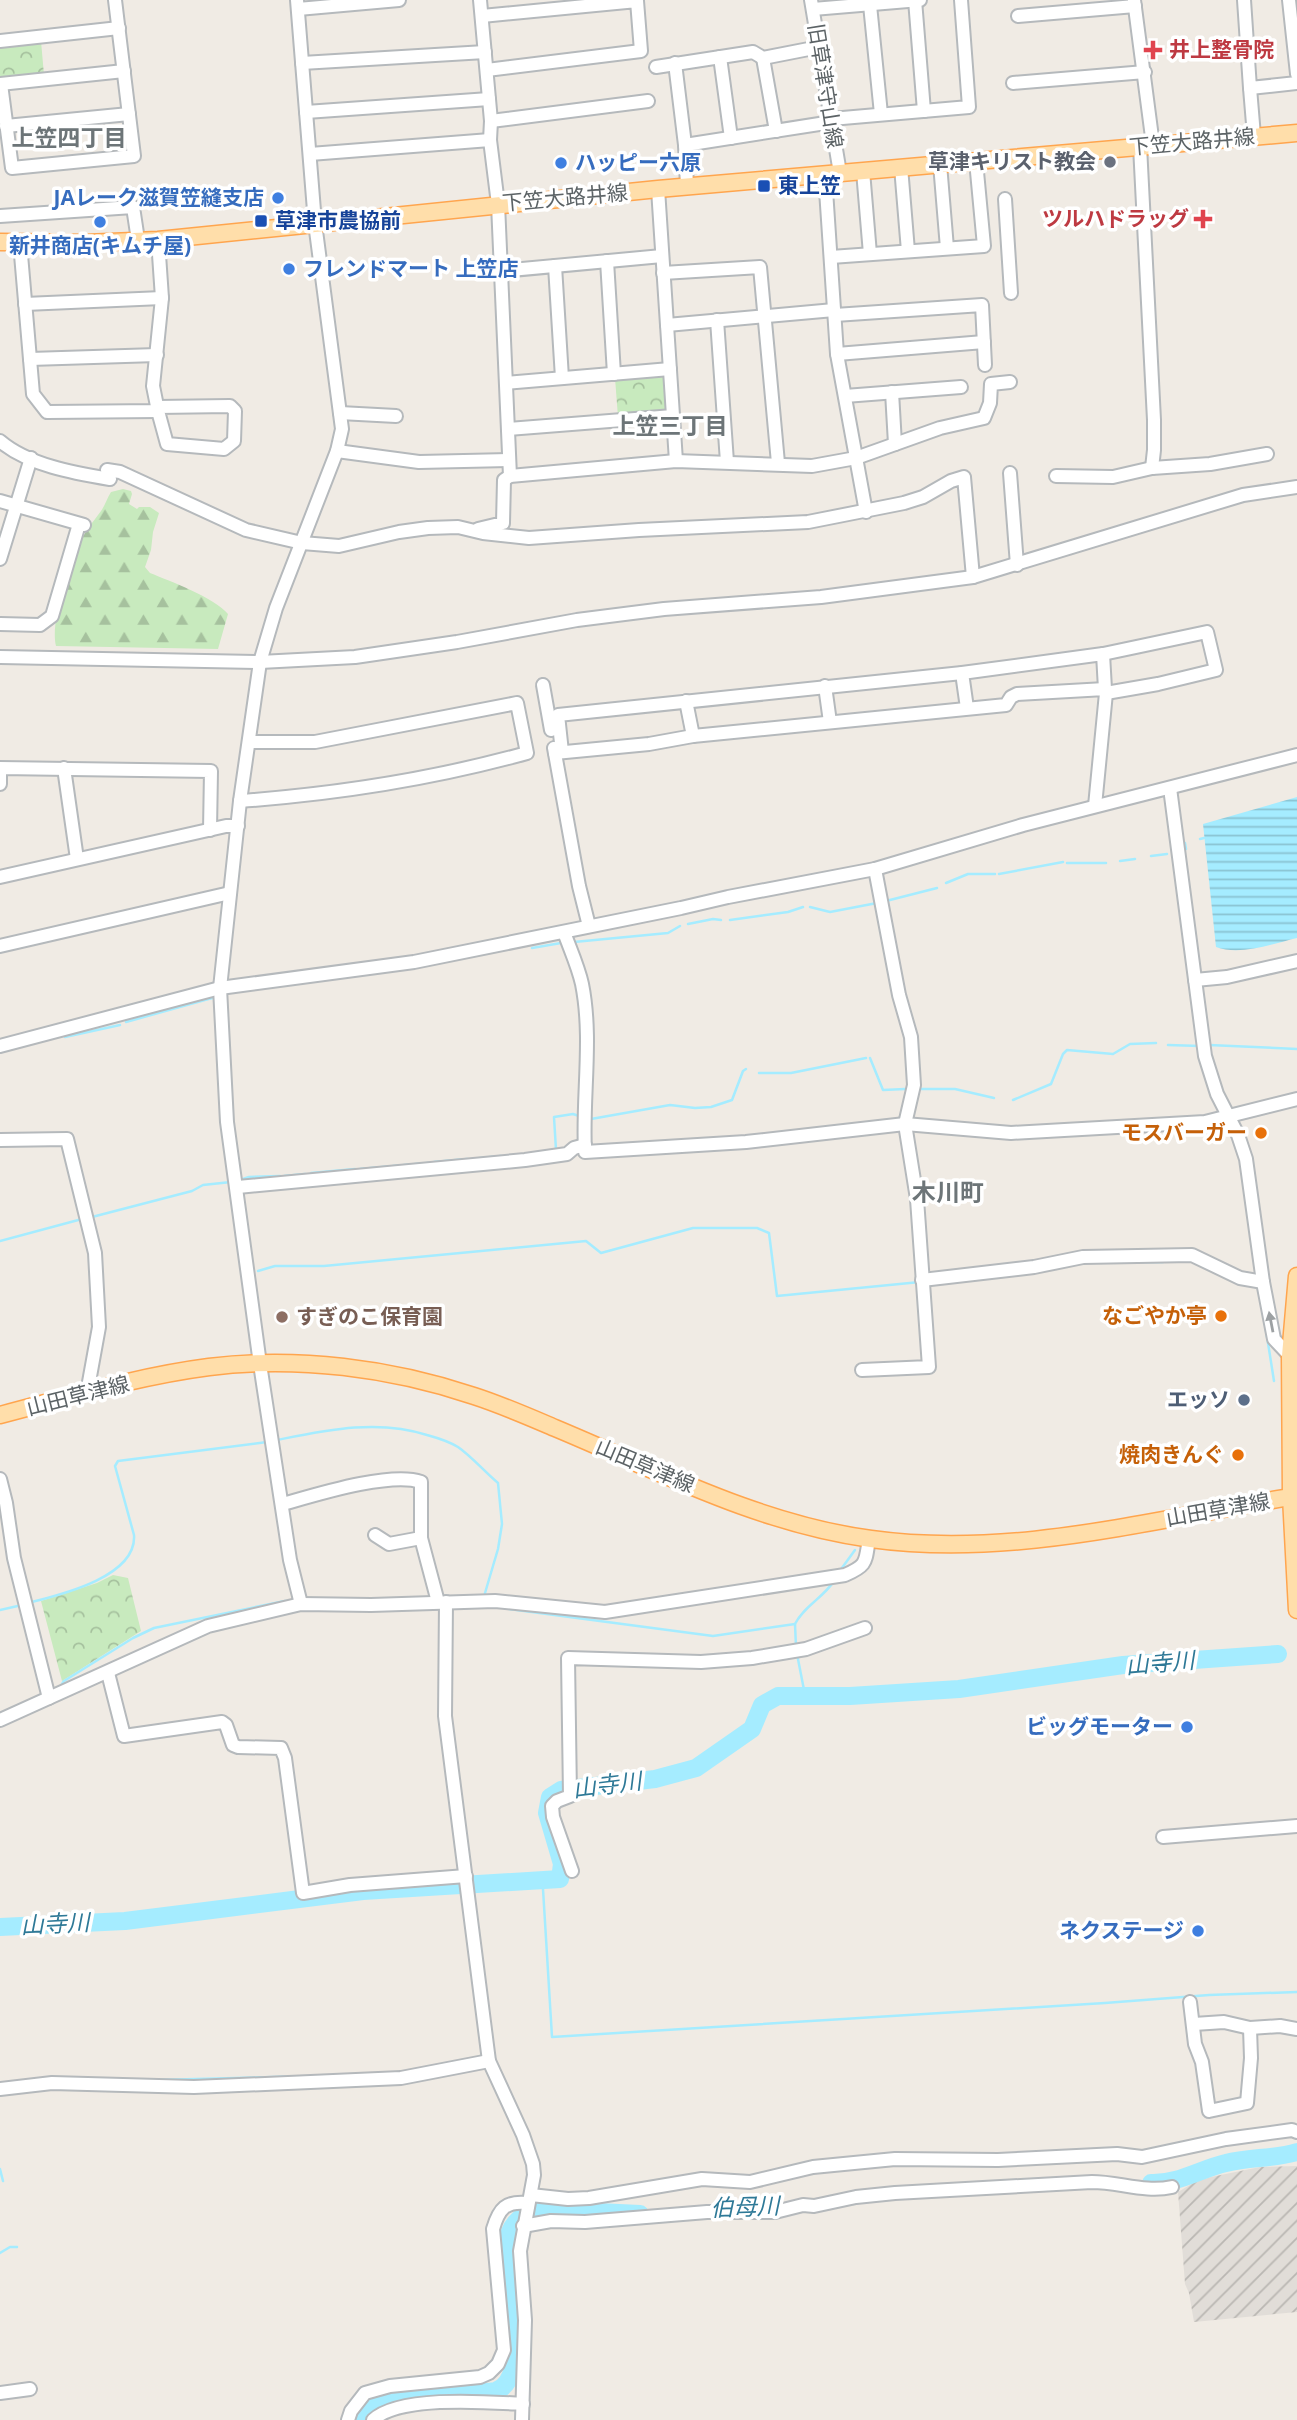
<svg xmlns="http://www.w3.org/2000/svg" width="1297" height="2420" font-family="'Open Sans','Noto Sans JP',sans-serif">
	<defs>
		<pattern id="industrial-furrows" width="10" height="10" patternUnits="userSpaceOnUse" patternTransform="scale(1.75)"><rect width="10" height="10" fill="#e1ddd8"/><path d="M-1 1l2-2M0 10L10 0M9 11l2-2" fill="none" stroke="#bab7b3"/></pattern>
		<pattern id="forest-firs" width="22" height="20" patternUnits="userSpaceOnUse" patternTransform="scale(1.75)"><rect width="22" height="20" fill="#c8eabe"/><path d="M5 1l3.5 6h-7zM16 11l3.5 6h-7z" fill="#a6c19e"/></pattern>
		<pattern id="park-crowns" width="20" height="18" patternUnits="userSpaceOnUse" patternTransform="scale(1.75)"><rect width="20" height="18" fill="#c8eabe"/><path d="M2 6a3 3 0 1 1 6 0M12 15a3 3 0 1 1 6 0" fill="none" stroke="#a6c19e"/></pattern>
		<pattern id="water-rules" width="6" height="5" patternUnits="userSpaceOnUse" patternTransform="scale(1.75)"><rect width="6" height="5" fill="#a5ecff"/><path d="M0 2.5h6" fill="none" stroke="#8ac3d2"/></pattern>
	</defs>
	<rect width="100%" height="100%" fill="#f0ebe4"/>
	<!-- industrial -->
	<path fill="url(#industrial-furrows)" d="M1297,2166V2312L1194,2322L1189,2293L1185,2284L1178,2192L1195,2182L1211,2177L1260,2167Z"/>
	<!-- forest -->
	<path fill="url(#forest-firs)" d="M123,489L131,491L132,494L129,504L137,509L139,507H150L159,513L153,532L151,550L145,567L150,573C170,581 215,598 228,614L218,649L56,646C50,623 68,571 77,549C83,534 92,523 101,511C105,506 107,498 111,492Z"/>
	<!-- park -->
	<g fill="url(#park-crowns)">
		<path d="M41,41L44,75L0,80V46Z"/>
		<path d="M661,373L665,376L667,411L618,417L615,378Z"/>
		<path d="M113,1575L128,1578L141,1631L62,1681L41,1601L97,1583Z"/>
	</g>
	<!-- water -->
	<path fill="url(#water-rules)" d="M1297,797V938C1272,944 1240,956 1216,947L1203,824Z"/>
	<g fill="none" stroke-linecap="round" stroke-linejoin="round">
		<!-- stream -->
		<g stroke="#a5ecff" stroke-width="2.5">
			<path d="M1200,839L1204,838"/>
			<path d="M1185,843L1186,849"/>
			<path d="M1151,856L1167,854"/>
			<path d="M1120,861L1135,859"/>
			<path d="M1067,863H1106"/>
			<path d="M999,874L1063,862"/>
			<path d="M946,883L968,874H995"/>
			<path d="M886,901L937,888"/>
			<path d="M810,907L830,912L877,903"/>
			<path d="M730,920L788,912L803,907"/>
			<path d="M688,924L713,919L721,920"/>
			<path d="M574,942L668,933L680,926"/>
			<path d="M532,948L561,943"/>
			<path d="M126,1022L212,998"/>
			<path d="M65,1037L120,1025"/>
			<path d="M1168,1045L1200,1046"/>
			<path d="M1209,1045L1297,1049"/>
			<path d="M870,1058L883,1090L905,1089"/>
			<path d="M759,1073H791L866,1058"/>
			<path d="M918,1089H955L994,1098"/>
			<path d="M1013,1100L1051,1084L1063,1054L1067,1050L1113,1054L1130,1044L1156,1043"/>
			<path d="M591,1119L670,1105L695,1108L711,1107L732,1100L743,1071L746,1069"/>
			<path d="M556,1150L554,1117L573,1114L579,1116"/>
			<path d="M472,1159L501,1156"/>
			<path d="M434,1162L467,1159"/>
			<path d="M360,1169L428,1163"/>
			<path d="M311,1173L355,1169"/>
			<path d="M284,1176L305,1174"/>
			<path d="M243,1179L249,1177L280,1176"/>
			<path d="M92,1217L192,1191L203,1185L231,1182"/>
			<path d="M0,1241L82,1219"/>
			<path d="M1142,1262H1163"/>
			<path d="M258,1271L275,1266H324L586,1241L601,1253L693,1228H757L769,1233L777,1296L920,1282"/>
			<path d="M1042,1271L1069,1266"/>
			<path d="M1265,1324L1274,1381"/>
			<path d="M277,1440C327,1430 378,1419 427,1435C438,1438 448,1441 458,1447C471,1456 485,1472 498,1483L502,1524L498,1549L485,1593V1598"/>
			<path d="M839,1572L855,1550"/>
			<path d="M28,1603C60,1595 137,1577 134,1535L115,1466L118,1461L267,1442"/>
			<path d="M509,1609L713,1636L795,1624L796,1647"/>
			<path d="M0,1610L22,1605"/>
			<path d="M795,1624C804,1606 823,1598 834,1581"/>
			<path d="M797,1654L805,1695"/>
			<path d="M60,1687L64,1681L133,1638L154,1628L285,1601"/>
			<path d="M543,1889L552,2037L1105,2003L1209,1995L1297,1992"/>
			<path d="M157,2080L315,2076"/>
			<path d="M0,2169L3,2181"/>
			<path d="M0,2253L10,2247H17"/>
		</g>
		<!-- river -->
		<g stroke="#a5ecff" stroke-width="18">
			<path d="M0,1927L125,1921L363,1891L560,1879L562,1864L547,1813L550,1797L561,1790L655,1779L696,1768L752,1729L762,1705L778,1696H850L959,1689L1123,1665L1278,1654"/>
			<path d="M1151,2183C1178,2184 1200,2169 1226,2163C1249,2157 1274,2159 1297,2152"/>
			<path d="M358,2420C368,2405 382,2401 399,2397C420,2392 441,2391 463,2391C473,2391 485,2393 495,2391C532,2382 512,2272 507,2244C509,2226 518,2217 535,2209L640,2214"/>
		</g>
		<defs>
			<g id="minor">
				<path d="M297,0L315,223L342,429L337,451L276,608L260,662L240,801L220,988L227,1122L260,1364L290,1560L301,1604"/>
				<path d="M480,0L491,121L490,140L498,204L510,476"/>
				<path d="M811,0L840,173"/>
				<path d="M915,0L924,111"/>
				<path d="M1134,0L1153,145"/>
				<path d="M1244,0L1250,88L1297,83"/>
				<path d="M1289,0L1297,74"/>
				<path d="M870,5L881,114"/>
				<path d="M298,9L399,0"/>
				<path d="M813,9L920,0"/>
				<path d="M482,16L637,1L641,51L487,70"/>
				<path d="M1018,16L1135,6"/>
				<path d="M0,41L119,28"/>
				<path d="M720,57L731,138"/>
				<path d="M763,58L776,131"/>
				<path d="M302,63L485,52"/>
				<path d="M675,63L685,145L687,186"/>
				<path d="M656,67L753,52L763,58L819,47"/>
				<path d="M1013,83L1145,72"/>
				<path d="M0,84L124,71"/>
				<path d="M1,84L12,168L134,156L115,0"/>
				<path d="M1250,88L1254,136"/>
				<path d="M306,112L489,99"/>
				<path d="M831,119L969,107L961,0"/>
				<path d="M491,121L648,101"/>
				<path d="M6,126L129,114"/>
				<path d="M685,145L832,122"/>
				<path d="M1140,146L1154,420V450L1152,468"/>
				<path d="M310,154L490,140"/>
				<path d="M940,164L947,248"/>
				<path d="M901,167L908,251"/>
				<path d="M863,171L870,254"/>
				<path d="M825,175L837,354L866,512"/>
				<path d="M658,189L676,461"/>
				<path d="M1005,199L1011,293"/>
				<path d="M0,216L133,207L138,240"/>
				<path d="M20,243L33,394L47,412L158,411L153,386L162,298L158,240"/>
				<path d="M831,257L984,246L976,161"/>
				<path d="M607,261L614,374"/>
				<path d="M555,266L562,378"/>
				<path d="M501,271L662,256"/>
				<path d="M663,273L760,267L778,463"/>
				<path d="M25,304L162,298"/>
				<path d="M835,315L982,305L985,365"/>
				<path d="M717,320L727,462"/>
				<path d="M667,325L834,310"/>
				<path d="M837,354L984,342"/>
				<path d="M30,359L157,355"/>
				<path d="M506,383L670,369"/>
				<path d="M892,392L895,444"/>
				<path d="M845,396L961,387"/>
				<path d="M157,407L230,406L235,411L234,441L224,449L167,444L158,411"/>
				<path d="M340,413L396,416"/>
				<path d="M508,429L673,416"/>
				<path d="M0,441C28,465 74,473 110,479"/>
				<path d="M337,451L419,462L509,460"/>
				<path d="M107,470L120,472L246,530L302,543L339,546L399,532L428,528L458,527L483,533L529,538L639,530L808,522L904,503L923,497L951,481L964,477L973,577"/>
				<path d="M1010,473L1017,565"/>
				<path d="M1056,476L1113,477L1152,468L1210,464L1267,454"/>
				<path d="M0,501L84,525"/>
				<path d="M478,529L503,523L504,480L510,476L676,461L812,466L856,458L940,428L984,418L990,403L991,384L1010,382"/>
				<path d="M0,559L31,458"/>
				<path d="M0,624L40,625L52,616L79,524"/>
				<path d="M0,657L260,662L355,657L457,642L577,620L664,609L821,597L973,577L1243,495L1297,487"/>
				<path d="M962,673L967,708"/>
				<path d="M543,685L551,730"/>
				<path d="M825,686L830,722"/>
				<path d="M686,701L693,736"/>
				<path d="M554,748L579,886L589,926"/>
				<path d="M562,752L558,715L962,673L1103,654L1105,689"/>
				<path d="M555,753L649,744L693,736L1006,705L1011,697L1017,694L1105,689L1106,693L1158,684L1216,670L1207,632L1103,654"/>
				<path d="M64,768L77,859"/>
				<path d="M0,784V768L211,771L210,830"/>
				<path d="M1170,788L1205,1056L1217,1094L1238,1135L1246,1159L1263,1282L1274,1339L1290,1356"/>
				<path d="M240,801C336,794 433,779 527,753L517,703L315,742H249"/>
				<path d="M1095,806L1106,693"/>
				<path d="M0,877L226,826H238"/>
				<path d="M564,932C570,949 578,966 582,984C593,1039 582,1097 585,1152L746,1142L905,1124L1011,1133L1205,1122L1297,1099"/>
				<path d="M0,946L230,893"/>
				<path d="M1195,980L1227,977L1297,961"/>
				<path d="M0,1046L220,988L414,962L681,908L728,897L875,869L1023,825L1297,755"/>
				<path d="M0,1140L67,1139L95,1253L99,1327L87,1393"/>
				<path d="M238,1187L525,1160L567,1154L574,1148L585,1145"/>
				<path d="M922,1280L1034,1267L1083,1257L1192,1255L1240,1278L1263,1282"/>
				<path d="M862,1370L929,1367L917,1199L905,1124L914,1085L911,1037L899,995L875,869"/>
				<path d="M0,1479L6,1503L14,1558L49,1698"/>
				<path d="M283,1504C315,1495 391,1471 421,1482V1538L438,1602"/>
				<path d="M375,1535L389,1544L421,1538"/>
				<path d="M446,1602L445,1716L489,2061L523,2135L533,2164L534,2175L520,2251L525,2320L522,2420"/>
				<path d="M108,1673L124,1736L222,1722L226,1725L233,1745L238,1747L281,1748L285,1758L303,1893L350,1885L466,1876"/>
				<path d="M0,1720L208,1626L301,1604L371,1605L495,1601L605,1612L845,1575C868,1565 865,1562 869,1539"/>
				<path d="M1163,1837L1297,1826"/>
				<path d="M572,1871L553,1817L552,1806L557,1801L570,1796L568,1658L701,1662L752,1658L806,1649L865,1628"/>
				<path d="M1190,2002L1195,2044L1202,2062L1209,2111L1247,2103L1251,2058L1250,2028"/>
				<path d="M1194,2024L1224,2022L1250,2028L1280,2026L1297,2029"/>
				<path d="M0,2089L52,2083L194,2087L401,2078L489,2061"/>
				<path d="M531,2195L568,2199L589,2198L702,2179L750,2182L813,2167L895,2159L998,2160L1117,2154L1142,2157L1226,2139L1292,2130L1297,2132"/>
				<path d="M523,2226L551,2221L585,2222L707,2212H775L803,2205L814,2206L856,2197L895,2193L1092,2182C1119,2182 1145,2193 1172,2187"/>
				<path d="M0,2393L30,2389"/>
				<path d="M348,2420L351,2411L365,2393L390,2386L480,2377L489,2373L498,2364L504,2350L493,2229C499,2208 506,2201 527,2203"/>
				<path d="M373,2420C400,2395 488,2402 523,2404"/>
			</g>
			<g id="major">
				<path d="M0,242L85,243L158,240L658,189L1297,133"/>
				<path d="M1297,1276L1290,1356L1291,1497L1297,1610"/>
				<path d="M0,1415C69,1397 139,1376 209,1367C297,1356 391,1368 474,1396C502,1405 529,1417 555,1428C658,1471 760,1524 871,1539C1014,1559 1157,1518 1297,1496"/>
			</g>
		</defs>
		<!-- minor casing -->
		<use href="#minor" stroke="#b5b9bc" stroke-width="16"/>
		<!-- major casing -->
		<use href="#major" stroke="#ffa54e" stroke-width="19"/>
		<!-- minor -->
		<use href="#minor" stroke="#fff" stroke-width="12"/>
		<!-- major -->
		<use href="#major" stroke="#ffdeaa" stroke-width="16"/>
	</g>
	<!-- one-way arrows -->
	<defs><path id="oneway-solid" d="M-6-.8H1V-3.2L6.5 0L1 3.2V.8H-6Z" transform="scale(1.75)"/></defs>
	<use fill="#9da1a3" href="#oneway-solid" transform="translate(1271 1322) rotate(-101)"/>
	<!-- markers -->
	<g fill="#e0444e" stroke="#fff" stroke-width="2.5">
		<path d="M1149.5 39.5h7v7h7v7h-7v7h-7v-7h-7v-7h7z"/>
		<path d="M1199.5 208.5h7v7h7v7h-7v7h-7v-7h-7v-7h7z"/>
	</g>
	<circle fill="#6b7280" stroke="#fff" stroke-width="2.5" cx="1110" cy="162" r="7"/>
	<g fill="#3f7fe0" stroke="#fff" stroke-width="2.5">
		<circle cx="561" cy="163" r="7"/>
		<circle cx="278" cy="198" r="7"/>
		<circle cx="100" cy="222" r="7"/>
		<circle cx="289" cy="269" r="7"/>
		<circle cx="1187" cy="1727" r="7"/>
		<circle cx="1198" cy="1931" r="7"/>
	</g>
	<g fill="#1a4fb4" stroke="#fff" stroke-width="2.5">
		<rect x="757" y="179" width="14" height="14" rx="3.5"/>
		<rect x="254" y="214" width="14" height="14" rx="3.5"/>
	</g>
	<g fill="#e8710a" stroke="#fff" stroke-width="2.5">
		<circle cx="1261" cy="1133" r="7"/>
		<circle cx="1221" cy="1316" r="7"/>
		<circle cx="1238" cy="1455" r="7"/>
	</g>
	<circle fill="#8d6e63" stroke="#fff" stroke-width="2.5" cx="282" cy="1317" r="7"/>
	<circle fill="#5c6f8a" stroke="#fff" stroke-width="2.5" cx="1244" cy="1400" r="7"/>
	<g text-anchor="middle" stroke-width="7" stroke-linejoin="round" paint-order="stroke">
		<!-- health labels -->
		<g font-size="21" font-weight="bold" fill="#be3a42" stroke="#fff" text-anchor="start">
			<text x="1169" y="57">井上整骨院</text>
			<text x="1189" y="226" text-anchor="end">ツルハドラッグ</text>
		</g>
		<!-- street labels -->
		<g font-size="21" fill="#5c6366" stroke="#fff">
			<text transform="translate(825 86) rotate(81)" y="7">旧草津守山線</text>
			<text transform="translate(1192 142) rotate(-5)" y="7">下笠大路井線</text>
			<text transform="translate(565 198) rotate(-5)" y="7">下笠大路井線</text>
			<text transform="translate(78 1396) rotate(-14)" y="7">山田草津線</text>
			<text transform="translate(645 1466) rotate(23)" y="7">山田草津線</text>
			<text transform="translate(1218 1510) rotate(-10)" y="7">山田草津線</text>
		</g>
		<!-- worship labels -->
		<g font-size="21" font-weight="bold" fill="#5b616d" stroke="#fff" text-anchor="end">
			<text x="1096" y="169">草津キリスト教会</text>
		</g>
		<!-- shop labels -->
		<g font-size="21" font-weight="bold" fill="#366cbe" stroke="#fff" text-anchor="end">
			<text x="575" y="170" text-anchor="start">ハッピー六原</text>
			<text x="264" y="205">JAレーク滋賀笠縫支店</text>
			<text x="100" y="253" text-anchor="middle">新井商店(キムチ屋)</text>
			<text x="303" y="276" text-anchor="start">フレンドマート 上笠店</text>
			<text x="1173" y="1734">ビッグモーター</text>
			<text x="1184" y="1938">ネクステージ</text>
		</g>
		<!-- transit labels -->
		<g font-size="21" font-weight="bold" fill="#164399" stroke="#fff" text-anchor="start">
			<text x="778" y="193">東上笠</text>
			<text x="275" y="228">草津市農協前</text>
		</g>
		<!-- food labels -->
		<g font-size="21" font-weight="bold" fill="#c56008" stroke="#fff" text-anchor="end">
			<text x="1247" y="1140">モスバーガー</text>
			<text x="1207" y="1323">なごやか亭</text>
			<text x="1224" y="1462">焼肉きんぐ</text>
		</g>
		<!-- education labels -->
		<g font-size="21" font-weight="bold" fill="#785e54" stroke="#fff" text-anchor="start">
			<text x="296" y="1324">すぎのこ保育園</text>
		</g>
		<!-- service labels -->
		<g font-size="21" font-weight="bold" fill="#4e5e75" stroke="#fff" text-anchor="end">
			<text x="1230" y="1407">エッソ</text>
		</g>
		<!-- neighbourhood labels -->
		<g font-size="23" font-weight="bold" fill="#6d7578" stroke="#fff">
			<text x="69" y="146">上笠四丁目</text>
			<text x="670" y="434">上笠三丁目</text>
		</g>
		<!-- water labels -->
		<g font-size="23" font-style="italic" fill="#2e7997" stroke="#fff">
			<text transform="translate(1160 1663) rotate(-5)" y="8">山寺川</text>
			<text transform="translate(607 1785) rotate(-7)" y="8">山寺川</text>
			<text transform="translate(55 1924) rotate(-3)" y="8">山寺川</text>
			<text transform="translate(745 2207) rotate(-2)" y="8">伯母川</text>
		</g>
		<!-- quarter labels -->
		<g font-size="24" font-weight="bold" fill="#6d7578" stroke="#fff">
			<text x="948" y="1201">木川町</text>
		</g>
	</g>
</svg>
